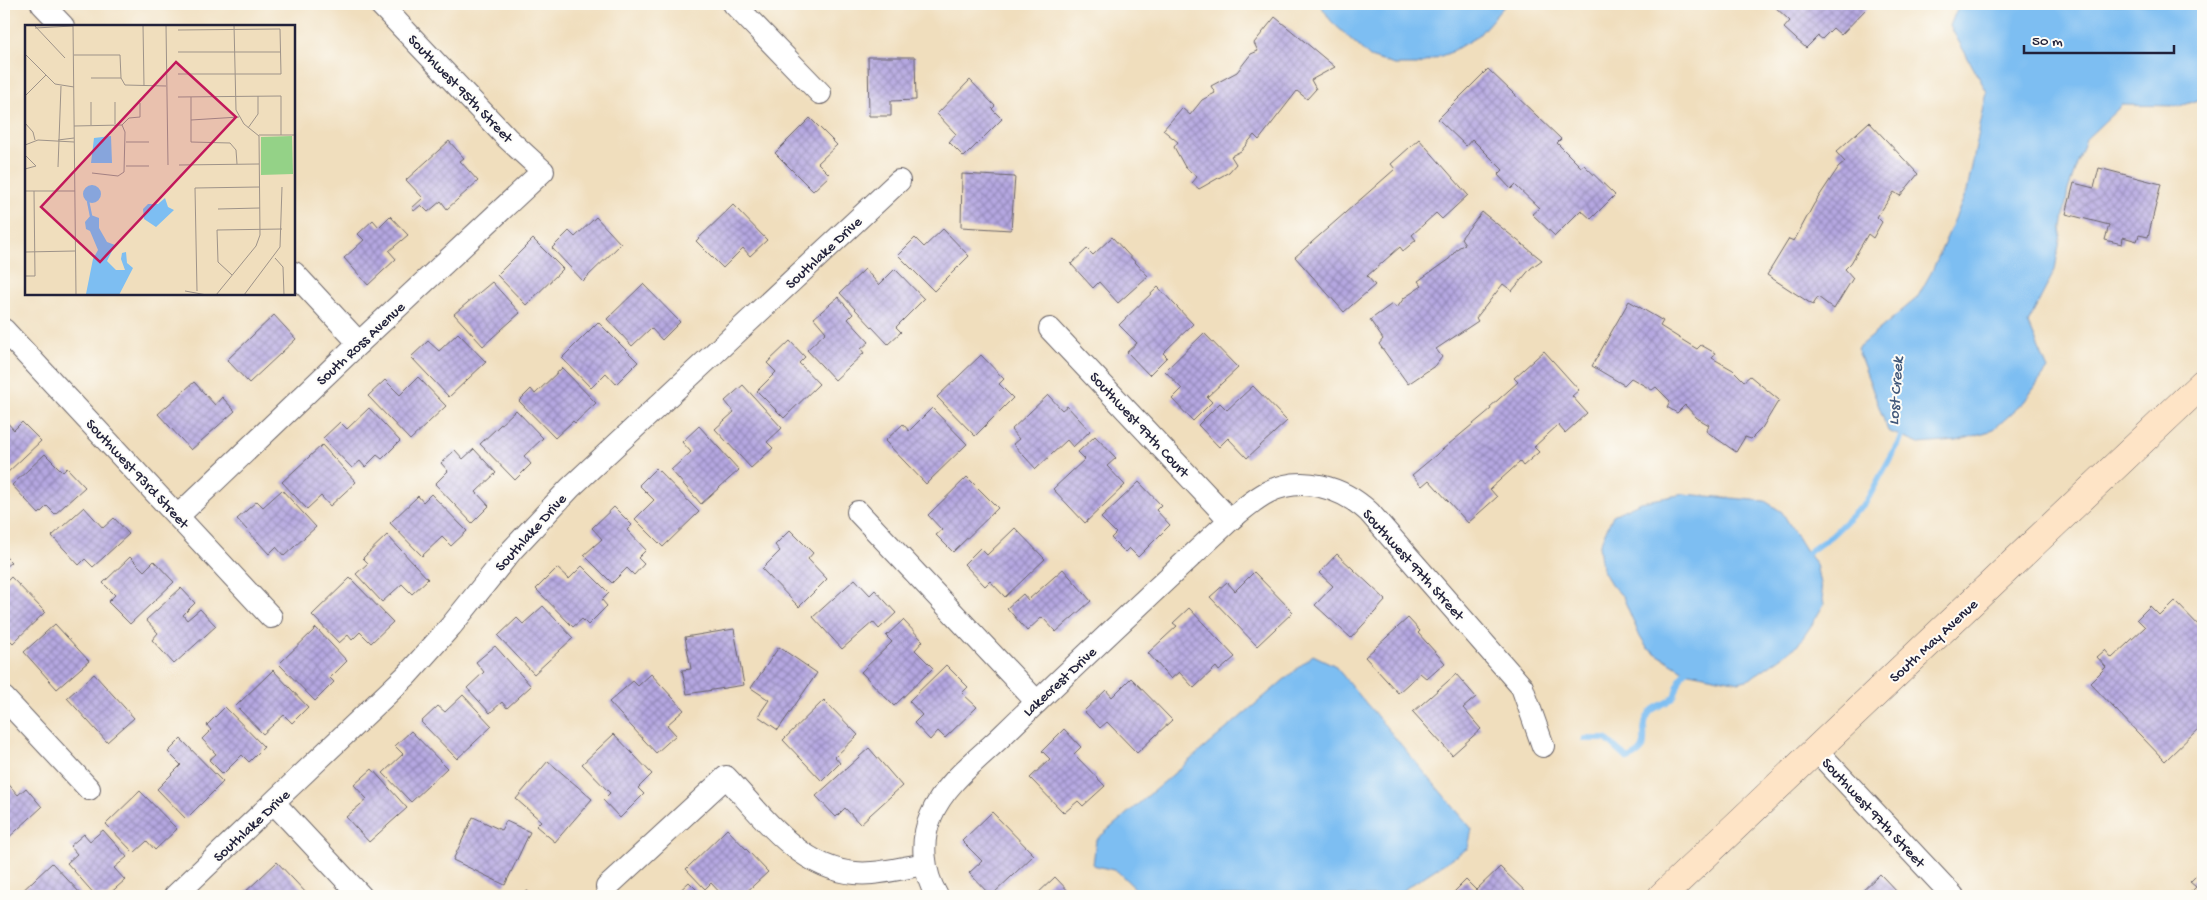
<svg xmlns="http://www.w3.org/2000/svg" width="2207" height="900" font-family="'Gochi Hand',sans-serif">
	<defs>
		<pattern id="building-cross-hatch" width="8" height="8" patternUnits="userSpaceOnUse" patternTransform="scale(1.25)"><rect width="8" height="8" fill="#b5a7e1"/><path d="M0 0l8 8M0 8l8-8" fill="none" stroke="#9388b8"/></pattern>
	</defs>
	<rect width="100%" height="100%" fill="#fdfcf7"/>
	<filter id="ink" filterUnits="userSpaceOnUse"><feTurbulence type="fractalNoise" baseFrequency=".02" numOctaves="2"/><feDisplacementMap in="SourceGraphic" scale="10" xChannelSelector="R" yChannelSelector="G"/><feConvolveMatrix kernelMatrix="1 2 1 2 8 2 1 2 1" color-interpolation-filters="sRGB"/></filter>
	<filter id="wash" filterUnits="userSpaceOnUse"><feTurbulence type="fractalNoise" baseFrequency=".0096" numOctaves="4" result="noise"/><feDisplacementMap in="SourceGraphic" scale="20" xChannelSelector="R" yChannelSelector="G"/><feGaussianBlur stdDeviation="1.12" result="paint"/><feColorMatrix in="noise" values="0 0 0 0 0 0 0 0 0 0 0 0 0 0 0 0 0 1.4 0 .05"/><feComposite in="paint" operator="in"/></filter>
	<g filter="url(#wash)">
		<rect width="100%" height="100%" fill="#f0debd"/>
		<!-- water -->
		<g fill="#7dbef2" stroke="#507096">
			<path d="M1320,4H1506L1478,36L1449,53L1417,65H1394L1370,57L1331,21Z"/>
			<path d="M1961,4H2203V98L2180,106L2122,105L2086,139L2068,190L2055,270L2028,323L2048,369L2024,402L1993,430L1957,441L1919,444L1888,431L1857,348L1917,298L1932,271L1967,191L1987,92L1950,26L1956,11Z"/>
			<path d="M1684,494L1765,501L1782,512L1807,553L1816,564L1824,604L1813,623L1797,646L1750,679L1739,682L1684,671L1647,648L1640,637L1623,597L1611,584L1602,569L1599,546L1613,515L1641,502Z"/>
			<path d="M1313,655L1334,665L1472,829L1468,848L1394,896H1143L1117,871L1093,865L1096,840Z"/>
		</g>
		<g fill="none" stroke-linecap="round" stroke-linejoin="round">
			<!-- stream -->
			<g stroke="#7dbef2" stroke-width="6">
				<path d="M1801,558L1832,535L1866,502L1905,431"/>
				<path d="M1585,739H1606L1628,759C1655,749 1638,735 1647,717C1652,705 1667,706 1674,696C1676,694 1676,689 1678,685C1680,678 1684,671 1690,666"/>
			</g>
		</g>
		<g id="blocks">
			<!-- building -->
			<g fill="url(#building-cross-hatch)">
				<path d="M1772,4H1863L1867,8L1841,35L1833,28L1822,39L1818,36L1806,48L1784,28L1790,21Z"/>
				<path d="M1275,17L1335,67L1311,80L1316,89L1307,99L1297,91L1259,140L1254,135L1241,151L1231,156L1236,164L1229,172L1199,189L1192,183L1197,177L1185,167L1174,147L1178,142L1163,130L1182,108L1190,115L1202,100L1215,93L1211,86L1237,72L1251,54L1258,51L1254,43Z"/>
				<path d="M868,57H915L916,100L891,101V116H869Z"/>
				<path d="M1488,69L1561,139L1557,143L1581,167L1584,165L1615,195L1591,219L1581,210L1555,236L1532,214L1539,208L1515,185L1511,189L1498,175L1503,170L1472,139L1466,146L1438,119Z"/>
				<path d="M970,80L995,106L992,109L1002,119L964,157L949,142L956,134L937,114Z"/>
				<path d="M810,118L837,145L818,163L830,175L813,191L775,153Z"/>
				<path d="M1869,122L1918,174L1900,196L1894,192L1877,217L1882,222L1873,238L1868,234L1851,263L1845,269L1853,278L1834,309L1818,297L1813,305L1767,275L1789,239L1794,241L1814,204L1838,168L1845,162L1836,152Z"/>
				<path d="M1419,139L1468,195L1442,219L1436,213L1412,235L1416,240L1403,251L1400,247L1367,276L1375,285L1344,312L1295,257L1395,169L1391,164Z"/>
				<path d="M449,141L464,158L460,161L478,181L447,209L441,201L428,212L421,205L414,211L412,208L423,198L406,180Z"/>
				<path d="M2099,168L2161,184L2148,237L2139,235L2137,241L2123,237L2122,244L2105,240L2109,225L2066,214L2074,183L2094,188Z"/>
				<path d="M962,174L1015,177L1011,230L961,227Z"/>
				<path d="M733,205L767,240L750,256L743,248L723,268L696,241Z"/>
				<path d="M1482,212L1542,260L1531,268L1512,291L1503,284L1476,318L1478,321L1436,349L1442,357L1436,365L1408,384L1379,344L1383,339L1370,320L1392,304L1397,308L1404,298L1422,286L1418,281L1449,259L1458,248L1465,244L1461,238Z"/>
				<path d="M390,216L408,235L389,251L396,259L368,285L344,258L364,240L358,234L373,220L379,227Z"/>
				<path d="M596,217L621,244L583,281L552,248L569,231L575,237Z"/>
				<path d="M943,229L969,256L934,291L898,255L915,238L924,247Z"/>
				<path d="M1112,237L1148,276L1118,303L1099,282L1093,288L1071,264L1087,249L1093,255Z"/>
				<path d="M533,239L563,269L526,305L497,275Z"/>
				<path d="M865,269L879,285L895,269L924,299L896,327L901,332L888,344L840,293Z"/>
				<path d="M492,282L520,313L483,346L454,314Z"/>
				<path d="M643,284L680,322L662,340L651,328L632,346L607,319Z"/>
				<path d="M1158,287L1193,324L1163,353L1167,357L1149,375L1127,352L1137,343L1119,325Z"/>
				<path d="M838,297L853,314L848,319L869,342L861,349L864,353L835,380L807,350L826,332L814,318Z"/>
				<path d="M1629,301L1663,321L1660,326L1684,341L1697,349L1701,345L1715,353L1712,358L1733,370L1744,381L1750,376L1779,400L1762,428L1751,439L1745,437L1736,452L1706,431L1709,425L1697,418L1685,405L1677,413L1667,407L1670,401L1656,387L1652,390L1631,378L1624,385L1592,366Z"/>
				<path d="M274,315L296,339L249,383L227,360Z"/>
				<path d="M598,322L638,362L616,384L606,373L591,388L562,358Z"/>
				<path d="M458,333L486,362L449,397L411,357L428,341L439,351Z"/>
				<path d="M1204,333L1238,368L1207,397L1212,402L1193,421L1172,399L1182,389L1165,371Z"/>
				<path d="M790,341L805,357L799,363L819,384L784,418L757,391L776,372L767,363Z"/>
				<path d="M1544,351L1579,390L1572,396L1587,413L1565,433L1558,425L1534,447L1539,452L1523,466L1520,462L1490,489L1497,497L1468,523L1429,480L1422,486L1412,475L1491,409L1490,407L1518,382L1514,378Z"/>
				<path d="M981,355L1004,379L999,384L1013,398L975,436L937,397Z"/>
				<path d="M562,368L596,403L575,423L573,421L555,438L519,401L531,389L535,394Z"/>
				<path d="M418,377L446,406L410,440L368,396L385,380L400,395Z"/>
				<path d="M194,382L215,405L222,397L235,411L191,450L158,414Z"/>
				<path d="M743,385L782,428L767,442L773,448L751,468L715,429L734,412L725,401Z"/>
				<path d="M1253,386L1287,421L1247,458L1228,438L1219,447L1198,425L1220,403L1227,410Z"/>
				<path d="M1048,395L1062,410L1067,406L1090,431L1073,447L1067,440L1036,469L1013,444L1019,439L1011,430Z"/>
				<path d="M369,408L400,441L382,459L377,455L365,467L360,461L352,468L323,438L340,422L347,429Z"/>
				<path d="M932,408L967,444L926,484L885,441L903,424L909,431Z"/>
				<path d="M516,410L543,438L524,456L531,464L515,480L480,444Z"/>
				<path d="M4,419L14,430L22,422L41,441L7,473L4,470Z"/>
				<path d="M699,426L739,470L701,504L671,470L691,452L682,442Z"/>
				<path d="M1095,436L1116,458L1107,466L1125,485L1085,523L1053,489L1085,459L1078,452Z"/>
				<path d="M322,445L356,482L330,506L321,496L307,509L282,482Z"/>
				<path d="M474,449L496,473L476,492L489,506L472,523L435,484L448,471L441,463L455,450L463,459Z"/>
				<path d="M45,454L63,472L67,468L85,487L55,514L47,506L39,514L12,485Z"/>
				<path d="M656,468L699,512L663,547L635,519L654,500L639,485Z"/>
				<path d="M967,477L998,508L953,552L936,535L942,530L928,515Z"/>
				<path d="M1139,482L1161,505L1156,510L1170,525L1138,557L1129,548L1125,552L1111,538L1116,533L1101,518Z"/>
				<path d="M282,490L316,527L284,556L276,547L269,554L237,519L257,501L263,507Z"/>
				<path d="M431,494L467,531L451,546L442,537L422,556L390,523L418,496L423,502Z"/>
				<path d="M84,507L103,528L114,518L129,534L93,567L85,559L79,565L52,536Z"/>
				<path d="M614,507L632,525L627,530L646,550L638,558L644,564L634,575L627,568L612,583L584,555L602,539L592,528Z"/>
				<path d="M1015,528L1045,559L1005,597L990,581L985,586L964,564L980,548L987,555Z"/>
				<path d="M790,530L813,553L808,559L827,579L799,607L762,569L780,551L775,545Z"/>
				<path d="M387,535L428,579L412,594L402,584L382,602L356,574L368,563L363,558Z"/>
				<path d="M1337,554L1386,600L1351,638L1315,605L1333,586L1319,573Z"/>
				<path d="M4,555L11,562L4,568Z"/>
				<path d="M130,557L144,571L154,561L174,582L130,624L108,602L115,595L103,583Z"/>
				<path d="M582,566L609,593L602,600L607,606L588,625L582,619L573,627L536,589L557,568L569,579Z"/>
				<path d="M1063,569L1091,601L1056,632L1042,617L1027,631L1007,608L1023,594L1028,600Z"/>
				<path d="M1254,572L1293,612L1257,646L1210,597L1227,582L1235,591Z"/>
				<path d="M11,577L45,612L13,643L4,634V584Z"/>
				<path d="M350,578L393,622L371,643L360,632L352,640L348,635L339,643L312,615Z"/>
				<path d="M855,579L870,595L875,590L896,613L879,629L873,622L842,649L813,617Z"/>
				<path d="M181,588L195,603L183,615L187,620L200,609L216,626L174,664L152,640L158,633L146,620Z"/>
				<path d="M2175,601L2203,630V724L2165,761L2090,683L2106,667L2097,657L2105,650L2112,658L2145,627L2137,619L2150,606L2160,616Z"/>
				<path d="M543,606L573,638L534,674L498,636L517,618L523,624Z"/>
				<path d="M1189,608L1235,657L1219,671L1216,667L1194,688L1179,672L1171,679L1148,653L1177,626L1173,623Z"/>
				<path d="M1408,618L1420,631L1418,633L1445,663L1427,679L1420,673L1398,693L1365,657Z"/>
				<path d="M903,620L923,641L915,650L933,668L894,706L861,672L892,642L886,636Z"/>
				<path d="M55,624L89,661L57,689L24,652Z"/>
				<path d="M316,628L347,661L330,678L334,682L315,701L279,664Z"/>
				<path d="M734,629L744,685L687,694L682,670L691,669L685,637Z"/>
				<path d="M495,646L531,686L507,708L502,702L490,713L467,688L484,672L476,662Z"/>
				<path d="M779,647L817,673L778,730L758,716L769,700L751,688Z"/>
				<path d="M946,665L968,687L962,693L977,707L945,738L938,731L930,740L914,723L922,715L909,701Z"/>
				<path d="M273,670L308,707L292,723L284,715L263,734L236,706Z"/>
				<path d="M94,674L134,718L107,742L67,698Z"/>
				<path d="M651,674L684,710L667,725L676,735L656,753L609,702L633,681L638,686Z"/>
				<path d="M1456,674L1476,697L1463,708L1481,729L1452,755L1413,712Z"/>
				<path d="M1131,678L1172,720L1137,753L1107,722L1100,728L1084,711L1106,690L1112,697Z"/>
				<path d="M463,695L492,726L457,759L421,722L438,706L445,712Z"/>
				<path d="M824,700L858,735L835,757L840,763L822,781L783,740Z"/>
				<path d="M225,707L264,747L249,762L242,755L223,774L209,760L216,754L202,739L211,730L207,725Z"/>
				<path d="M1064,729L1081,747L1074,754L1105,786L1083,806L1078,801L1064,813L1030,778L1050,759L1042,751Z"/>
				<path d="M411,731L447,768L411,802L383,773L403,754L395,746Z"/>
				<path d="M614,734L652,774L638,788L644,794L620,818L603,800L610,793L582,764Z"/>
				<path d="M181,739L223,782L186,819L157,789L181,765L168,752Z"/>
				<path d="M869,748L902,786L860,824L845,808L836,817L816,796Z"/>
				<path d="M548,761L592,799L555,842L536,826L541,821L516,799Z"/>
				<path d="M372,769L407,808L369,842L346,817L367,799L354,785Z"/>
				<path d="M4,779L18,795L26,788L42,807L5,841Z"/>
				<path d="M140,791L177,829L155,850L147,841L134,853L106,824Z"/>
				<path d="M992,812L1034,855L991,896L969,873L982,861L962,841Z"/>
				<path d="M473,817L501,830L506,821L530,832L505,885L453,860Z"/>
				<path d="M727,829L768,872L742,896H723L711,883L705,889L686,869Z"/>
				<path d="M103,830L127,857L114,868L125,880L107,896H96L67,863L77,854L70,846L84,834L90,841Z"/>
				<path d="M277,862L309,896H241Z"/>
				<path d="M52,863L81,894L78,896H17Z"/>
				<path d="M1500,867L1530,896H1450L1466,880L1476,890Z"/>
				<path d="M2203,869V896H2187L2196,887L2190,882Z"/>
				<path d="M1880,874L1901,896H1857Z"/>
				<path d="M1055,877L1073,896H1035Z"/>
				<path d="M689,882L703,896H674Z"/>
				<path d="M528,891L530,896H514Z"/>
			</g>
		</g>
	</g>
	<g filter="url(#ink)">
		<use href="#blocks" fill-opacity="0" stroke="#6a6468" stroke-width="1"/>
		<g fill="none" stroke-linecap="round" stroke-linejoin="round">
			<defs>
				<g id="street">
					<path d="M42,4L63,26"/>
					<path d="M734,4L820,93"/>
					<path d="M294,273L359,343"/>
					<path d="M1050,329L1230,520"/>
					<path d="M4,330L271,617"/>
					<path d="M858,512L1037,702"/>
					<path d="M178,516L359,343L543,171L507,138L380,4"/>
					<path d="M4,698L89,789"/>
					<path d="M1816,750L1953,896"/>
					<path d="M274,803L361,896"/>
					<path d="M607,887L726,777C766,819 806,879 872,873C889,872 907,867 925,864"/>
					<path d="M175,896L407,675L451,626L512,550L570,488L899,181"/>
					<path d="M937,896C923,873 920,841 931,816C945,782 981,757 1006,732C1080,660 1155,590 1230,520C1242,510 1254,499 1268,492C1302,475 1342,487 1369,512L1522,687L1543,746"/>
				</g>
				<path id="secondary" d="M1662,896L2203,383"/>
			</defs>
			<!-- street casing -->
			<use href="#street" stroke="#6a6468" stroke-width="24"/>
			<!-- secondary casing -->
			<use href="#secondary" stroke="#6a6468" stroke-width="29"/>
			<!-- street -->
			<use href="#street" stroke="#fff" stroke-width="22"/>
			<!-- secondary -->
			<use href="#secondary" stroke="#fee4c6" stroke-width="28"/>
		</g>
	</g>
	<g text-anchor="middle" stroke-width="4" stroke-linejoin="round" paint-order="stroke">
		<!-- street labels -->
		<g font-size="15" fill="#22223b" stroke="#fdfcf7">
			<text transform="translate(461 88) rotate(46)" y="5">Southwest 95th Street</text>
			<text transform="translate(823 252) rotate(-43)" y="5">Southlake Drive</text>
			<text transform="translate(360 343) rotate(-43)" y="5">South Ross Avenue</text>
			<text transform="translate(1140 424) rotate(47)" y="5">Southwest 97th Court</text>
			<text transform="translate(138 473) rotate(47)" y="5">Southwest 93rd Street</text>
			<text transform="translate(530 532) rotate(-48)" y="5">Southlake Drive</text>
			<text transform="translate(1414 564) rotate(48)" y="5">Southwest 97th Street</text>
			<text transform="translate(1933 640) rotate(-43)" y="5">South May Avenue</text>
			<text transform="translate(1059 681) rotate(-43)" y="5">Lakecrest Drive</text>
			<text transform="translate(1874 812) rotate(47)" y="5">Southwest 97th Street</text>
			<text transform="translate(251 825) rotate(-43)" y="5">Southlake Drive</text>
		</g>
		<!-- water labels -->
		<g font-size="16" font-style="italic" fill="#42597b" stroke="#fdfcf7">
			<text transform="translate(1894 391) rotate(-86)" y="6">Lost Creek</text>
		</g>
	</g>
	<!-- overview -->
	<g transform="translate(25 25)">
		<rect width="270" height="270" fill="#f0debd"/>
		<path d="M267,111L268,149L236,150V112Z" fill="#94d287"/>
		<path d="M86,111L87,138H66L69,113ZM58 169a9 9 0 1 1 18 0a9 9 0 1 1-18 0ZM140,173L143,182L149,185L131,202L119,194L118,184L123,179H133ZM66,190L74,193V203L82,217L90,220L82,236L91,245H100L96,234L97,228L101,227L102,238L108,243L94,270L61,269L68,234L73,225L65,206L61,204L60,197Z" fill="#7dbef2"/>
		<path fill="none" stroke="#7dbef2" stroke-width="2.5" d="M63,176L66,191"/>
		<path fill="none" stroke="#9e9389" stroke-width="1" d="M9,0L40,33M48,0L51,270M118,0L119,61M141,0L143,140M10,3L48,1M153,5L255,4L256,49H153M153,27H255M0,29L30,59L49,62M49,30H95L96,53L100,60L141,61M66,53H96M0,71L21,50M153,72L256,71V110M166,72V117L205,118L211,125L212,139M66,77V100M90,77V99M166,95L214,92M0,98L8,107L10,115M97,100L104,93L115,92V78M49,101L97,100M223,103L233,89V71M234,110H270M33,115L49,113M101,117H124M0,120L13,115L49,117M0,130L11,141L0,144M154,140L234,139M101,141H124M33,142L36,61M67,148L93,151L99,147L100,107L97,100M0,166H50M193,184L235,183M0,227L50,226M250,233L258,242L259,270M207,250L193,237L192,205L257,204M0,251H10L9,166M160,266L182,270M172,266L170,163L235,162M191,270L231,221L235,210L234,111L219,99L211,85L209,0M219,270L255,222L257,162"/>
		<path fill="#c2185b" fill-opacity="0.15" stroke="#c2185b" stroke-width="2.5" d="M151,37L211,92L75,237L16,182Z"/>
		<rect width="270" height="270" fill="none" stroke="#22223b" stroke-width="2.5"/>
	</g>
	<!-- margin -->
	<rect width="2207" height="900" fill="none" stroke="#fdfcf7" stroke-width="20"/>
	<!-- scale -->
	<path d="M2024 45v8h150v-8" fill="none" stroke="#22223b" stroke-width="2.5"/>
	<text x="2032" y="45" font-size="15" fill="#22223b" stroke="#fdfcf7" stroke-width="4" paint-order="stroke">50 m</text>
</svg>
